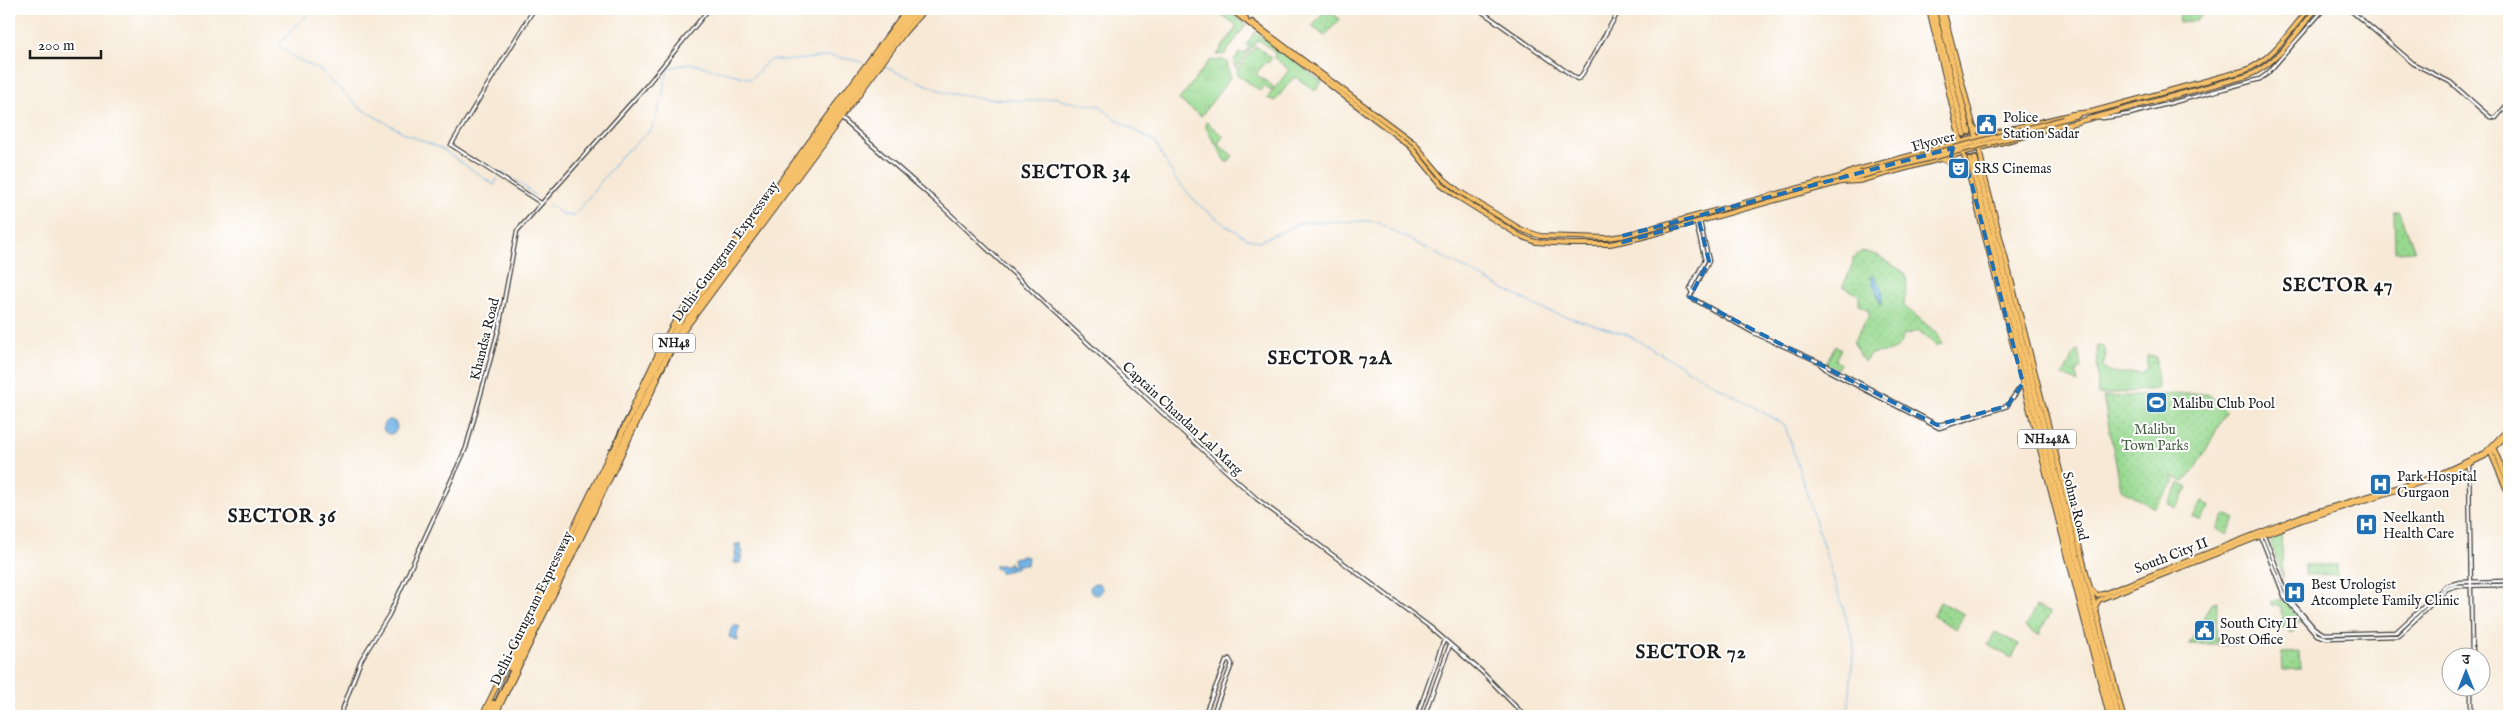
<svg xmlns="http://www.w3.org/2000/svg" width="2518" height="725" font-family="'IM FELL English','Noto Serif Devanagari',serif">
	<defs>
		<pattern id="grass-tufts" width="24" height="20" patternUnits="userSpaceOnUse" patternTransform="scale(1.25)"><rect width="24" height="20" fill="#98d990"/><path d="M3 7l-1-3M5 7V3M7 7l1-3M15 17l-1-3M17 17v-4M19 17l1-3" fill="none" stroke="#82ba7c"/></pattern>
		<pattern id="park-dots" width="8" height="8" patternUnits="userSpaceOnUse" patternTransform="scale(1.25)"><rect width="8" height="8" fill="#98d990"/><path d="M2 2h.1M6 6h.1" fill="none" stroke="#82ba7c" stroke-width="1.8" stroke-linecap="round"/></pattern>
		<pattern id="water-ripples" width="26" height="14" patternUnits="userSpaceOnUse" patternTransform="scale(1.25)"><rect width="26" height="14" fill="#70b3e5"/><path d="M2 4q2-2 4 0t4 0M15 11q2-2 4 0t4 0" fill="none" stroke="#6099c4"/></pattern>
	</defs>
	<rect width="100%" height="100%" fill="#fff"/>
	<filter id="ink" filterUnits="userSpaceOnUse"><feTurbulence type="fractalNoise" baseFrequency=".02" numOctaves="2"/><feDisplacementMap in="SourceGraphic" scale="10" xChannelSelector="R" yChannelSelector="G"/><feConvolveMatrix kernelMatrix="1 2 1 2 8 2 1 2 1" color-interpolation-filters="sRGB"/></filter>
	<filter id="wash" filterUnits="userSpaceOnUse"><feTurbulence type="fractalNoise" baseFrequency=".0096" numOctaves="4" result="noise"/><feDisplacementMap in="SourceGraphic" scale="20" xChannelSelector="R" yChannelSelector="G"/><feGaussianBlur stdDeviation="1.12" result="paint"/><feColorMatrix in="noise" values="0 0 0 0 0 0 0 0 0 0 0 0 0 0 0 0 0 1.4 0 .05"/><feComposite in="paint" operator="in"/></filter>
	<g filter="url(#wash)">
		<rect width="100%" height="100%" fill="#f7e9d6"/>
		<!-- grass -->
		<g fill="url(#grass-tufts)" stroke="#5a7a56">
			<path d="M1215,9H1225L1246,25L1225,54L1217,55L1237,26Z"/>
			<path d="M1255,32L1322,82L1315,91L1296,77L1292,79L1275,101L1267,98L1289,70L1275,58L1274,51L1258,40L1236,68L1234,60L1240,52L1244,54L1249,48L1246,45Z"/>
			<path d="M1256,46L1272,58L1268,63L1265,62L1256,74L1274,87L1271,91L1264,86L1260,91L1238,75L1237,70Z"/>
			<path d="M1224,60L1227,62L1230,78L1201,116L1179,100L1209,61Z"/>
			<path d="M1206,122L1223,136L1218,144L1233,156L1227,163L1205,126Z"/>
		</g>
		<!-- park -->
		<g fill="url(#park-dots)" stroke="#5a7a56">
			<path d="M1326,9L1340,19L1325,36L1312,27Z"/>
			<path d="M2176,9H2198L2202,15L2197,21L2179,23L2180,13L2175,12Z"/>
			<path d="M2394,212H2400L2415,251L2395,252Z"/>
			<path d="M1862,251L1877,255L1905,273L1907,281L1904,306L1937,333L1942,343L1937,346L1919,331L1903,335C1902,354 1884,351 1870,354L1864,362L1853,343L1869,315L1868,310L1859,304V295L1843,286L1853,264V258Z"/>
			<path d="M2097,345L2103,347L2106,353L2103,367L2110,373H2141L2147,367V356L2156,357L2157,389L2098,395Z"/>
			<path d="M2076,350L2079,351L2081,368L2076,372L2078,383L2063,375Z"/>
			<path d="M2208,393L2226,412L2198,465L2184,482L2172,476L2175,481L2154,508L2121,489L2103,397Z"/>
			<path d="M2179,483L2188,488L2176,508L2168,504Z"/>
			<path d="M2202,501L2210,506L2201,521L2193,517Z"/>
			<path d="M2225,514L2235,519L2227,535L2217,529Z"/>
			<path d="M2281,531L2283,578L2269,537Z"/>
			<rect x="2305" y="565" width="32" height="10"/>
			<path d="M2271,600H2284L2303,622H2297L2294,631L2290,633L2286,627L2282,628L2281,605H2271Z"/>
			<path d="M2217,601L2216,644H2189L2212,602Z"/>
			<path d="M1940,602L1964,614L1956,629L1933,616Z"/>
			<path d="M2036,606L2050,613L2039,635L2025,627Z"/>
			<path d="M1995,632L2019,644L2012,658L1988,645Z"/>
			<rect x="2218" y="637" width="17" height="8"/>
			<path d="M2299,652L2300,669L2283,670L2282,653Z"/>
			<path d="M2287,711V716H2264V712Z"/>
		</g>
		<!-- pitch -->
		<path fill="#98d990" stroke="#5a7a56" d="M1835,346L1841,349L1835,360L1840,364L1837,369L1826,363Z"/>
		<!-- water -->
		<g fill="url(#water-ripples)" stroke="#466880">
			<path d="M1874,276L1883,290L1881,306L1871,277Z"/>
			<circle cx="390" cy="427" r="7"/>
			<path d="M741,543V550L743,551L740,563H734L736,547L734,545Z"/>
			<path d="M1024,556L1028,557L1027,565H1017L1015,569L1000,573L999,570L995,568V565H1006L1010,562V567L1014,564L1013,558Z"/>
			<circle cx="1096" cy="589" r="6"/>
			<path d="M735,625L740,627L737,634L738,641L729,637L731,629Z"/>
		</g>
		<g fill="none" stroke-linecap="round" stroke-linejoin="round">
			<!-- stream -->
			<g stroke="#70b3e5" stroke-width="1">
				<path d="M312,9L278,45L294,57L321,71L360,108L406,134L442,149L494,185L498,178"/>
				<path d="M885,67L946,93L989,99L1036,101L1056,97L1063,101L1100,106L1115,119L1155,142L1176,180L1199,205L1223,223L1248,239L1260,241L1303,222L1374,221L1544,310L1628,335L1785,425L1854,643L1848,716"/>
				<path d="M499,174L503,173L521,184L535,196"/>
				<path d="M549,205L564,215L574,216L621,156L651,130L660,105L668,69L690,63L751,79L769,60H796L832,56L862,62"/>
			</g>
		</g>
	</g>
	<g filter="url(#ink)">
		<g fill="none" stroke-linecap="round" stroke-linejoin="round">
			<!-- highway-tunnel -->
			<path stroke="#d6caba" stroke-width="5" stroke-dasharray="5 2.5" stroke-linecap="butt" d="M1969,132L1975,158"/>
			<defs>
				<g id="minor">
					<path d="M534,9L451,145L541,203"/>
					<path d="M1478,9L1577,79L1580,78L1620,9"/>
					<path d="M2349,9L2414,64L2450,82L2490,117L2496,118L2509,102"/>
					<path d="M2098,117L2103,118L2130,114L2260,79L2267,74L2324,9"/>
					<path d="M841,118L935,200L1172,422L1257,499L1430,627L1482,672L1525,716"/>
					<path d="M1700,222L1709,261L1690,297L1754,333L1826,365L1937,425L1968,419"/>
					<path d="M1692,293L1690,289L1705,260L1696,223"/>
					<path d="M1820,364L1827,370L1939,428L2007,406L2023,383"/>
					<path d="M2469,465L2472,658"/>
					<path d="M2264,535L2289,599L2314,628L2324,634L2396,632L2446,586L2460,582L2509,581"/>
					<path d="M2261,537L2285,598L2317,635L2327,638L2398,636L2447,589L2456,586L2509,585"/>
					<path d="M2471,688V716"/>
					<path d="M340,716L361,660L389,615L466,448L499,328L517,231L647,85L709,9"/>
					<path d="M1204,716L1226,661L1229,659L1232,664L1212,716"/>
					<path d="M1417,716L1444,640"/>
					<path d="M1424,716L1450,645"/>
				</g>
				<g id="major">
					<path d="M1230,9L1410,146L1441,184L1458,197L1520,236L1536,242L1571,244H1610L1639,238L1841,182L1859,181L2247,76C2277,65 2296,33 2316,9"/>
					<path d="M1234,9L1246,18"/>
					<path d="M1929,9L1961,143"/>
					<path d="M1943,9L1977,140"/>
					<path d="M1252,22L1414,143L1444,179L1460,192L1520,229L1540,236L1607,238L1622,236L1840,177L1853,171L2010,129L2073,114L2091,112L2246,70C2273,59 2290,30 2309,9"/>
					<path d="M2063,119L2078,115"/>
					<path d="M1973,127L1985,136"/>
					<path d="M1979,147L1985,178L2123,716"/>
					<path d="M1963,152L2109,716"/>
					<path d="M1941,159L1967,168"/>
					<path d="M1847,176L1860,173"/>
					<path d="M1845,180L1861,176"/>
					<path d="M679,337L905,32L925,9"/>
					<path d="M632,408L665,339L679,314L695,297L907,9"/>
					<path d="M2493,447L2509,484"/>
					<path d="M2490,451L2509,495"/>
					<path d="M2092,590L2097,595L2103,594L2302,516L2433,477L2485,453L2509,428"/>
					<path d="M2095,607L2099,600L2106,597L2302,520L2448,474L2485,456L2509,433"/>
					<path d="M482,716L611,451"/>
					<path d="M495,716L658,379"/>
				</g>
				<g id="highway">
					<path d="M1933,9L1964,134"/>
					<path d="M1939,9L1969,132"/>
					<path d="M1975,158L2118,716"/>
					<path d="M1970,159L2113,716"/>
					<path d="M510,668L580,525L624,428L680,321L912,9"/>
					<path d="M487,716L493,703"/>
					<path d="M491,716L628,432L683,326L901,30L919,9"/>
				</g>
			</defs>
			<!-- minor casing -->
			<use href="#minor" stroke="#3d3b38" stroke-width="5"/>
			<!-- major casing -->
			<use href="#major" stroke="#3d3b38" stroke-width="6"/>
			<!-- highway casing -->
			<use href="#highway" stroke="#3d3b38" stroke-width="8"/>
			<!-- minor -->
			<use href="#minor" stroke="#fff" stroke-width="2.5"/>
			<!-- major -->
			<use href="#major" stroke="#f6c16b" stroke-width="4"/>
			<!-- highway -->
			<use href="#highway" stroke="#f6c16b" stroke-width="5"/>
			<defs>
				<g id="major-bridge">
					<path d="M1860,173L2063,119"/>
					<path d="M1861,176L2064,124"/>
				</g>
			</defs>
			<!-- major-bridge casing -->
			<use href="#major-bridge" stroke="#3d3b38" stroke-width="6" stroke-linecap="butt"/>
			<!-- major-bridge -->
			<use href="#major-bridge" stroke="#f6c16b" stroke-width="4"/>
		</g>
	</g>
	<!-- marked area -->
	<path fill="none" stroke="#1f6fb2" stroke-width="4" stroke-dasharray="10 6" stroke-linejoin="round" d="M1953,148L1950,161L1967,168L1972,185L2023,383L2007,406L1937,425L1690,297L1709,261L1699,221L1623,242L1622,236Z"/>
	<!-- icons -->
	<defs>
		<symbol id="civic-square" viewBox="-11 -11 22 22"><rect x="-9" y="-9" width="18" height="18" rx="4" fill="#1f6fb2" stroke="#fff"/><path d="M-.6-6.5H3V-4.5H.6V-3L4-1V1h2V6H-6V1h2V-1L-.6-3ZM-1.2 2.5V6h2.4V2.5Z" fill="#fff"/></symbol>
		<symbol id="theatre-square" viewBox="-11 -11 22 22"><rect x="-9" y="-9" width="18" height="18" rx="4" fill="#1f6fb2" stroke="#fff"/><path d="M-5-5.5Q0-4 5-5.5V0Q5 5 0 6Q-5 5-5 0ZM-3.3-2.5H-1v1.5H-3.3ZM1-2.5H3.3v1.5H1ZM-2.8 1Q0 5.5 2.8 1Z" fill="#fff"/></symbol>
		<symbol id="stadium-square" viewBox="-11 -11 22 22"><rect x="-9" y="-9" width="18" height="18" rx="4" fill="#1f6fb2" stroke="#fff"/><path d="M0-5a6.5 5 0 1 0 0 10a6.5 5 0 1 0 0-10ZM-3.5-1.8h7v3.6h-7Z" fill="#fff"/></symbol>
		<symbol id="hospital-square" viewBox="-11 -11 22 22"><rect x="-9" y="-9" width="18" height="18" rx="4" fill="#1f6fb2" stroke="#fff"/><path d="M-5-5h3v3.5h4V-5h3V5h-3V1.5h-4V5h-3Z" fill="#fff"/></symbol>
	</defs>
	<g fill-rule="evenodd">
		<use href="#civic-square" x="1974" y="112" width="25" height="25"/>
		<use href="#theatre-square" x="1946" y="156" width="25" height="25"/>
		<use href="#stadium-square" x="2144" y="390" width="25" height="25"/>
		<use href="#hospital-square" x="2368" y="472" width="25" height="25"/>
		<use href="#hospital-square" x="2354" y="512" width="25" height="25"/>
		<use href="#hospital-square" x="2282" y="580" width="25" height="25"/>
		<use href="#civic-square" x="2192" y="618" width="25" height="25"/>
	</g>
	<g text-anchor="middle" stroke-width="4" stroke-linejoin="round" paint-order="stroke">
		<!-- shield labels -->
		<g fill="#fff" stroke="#606060" stroke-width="1">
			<rect x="653" y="333.5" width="42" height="19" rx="4"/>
			<rect x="2018" y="429.5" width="58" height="19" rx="4"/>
		</g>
		<g font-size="12" font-weight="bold" fill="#1c1c1c">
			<text x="674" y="347">NH48</text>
			<text x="2047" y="443">NH248A</text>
		</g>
		<!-- poi labels -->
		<g font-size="14" fill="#1c1c1c" stroke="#fff" text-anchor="start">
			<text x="2003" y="122">Police<tspan x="2003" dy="16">Station Sadar</tspan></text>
			<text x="1974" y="173">SRS Cinemas</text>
			<text x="2172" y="408">Malibu Club Pool</text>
			<text x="2397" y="481">Park Hospital<tspan x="2397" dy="16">Gurgaon</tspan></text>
			<text x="2383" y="522">Neelkanth<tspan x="2383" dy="16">Health Care</tspan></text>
			<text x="2311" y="589">Best Urologist<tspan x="2311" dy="16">Atcomplete Family Clinic</tspan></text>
			<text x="2220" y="628">South City II<tspan x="2220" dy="16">Post Office</tspan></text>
		</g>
		<!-- street labels -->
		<g font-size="14" fill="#1c1c1c" stroke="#fff">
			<text transform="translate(1933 141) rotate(-15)" y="5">Flyover</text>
			<text transform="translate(725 251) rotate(-54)" y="5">Delhi-Gurugram Expressway</text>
			<text transform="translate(484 339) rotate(-76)" y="5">Khandsa Road</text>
			<text transform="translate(1183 418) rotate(43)" y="5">Captain Chandan Lal Marg</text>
			<text transform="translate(2076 506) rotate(76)" y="5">Sohna Road</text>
			<text transform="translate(2171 555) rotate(-21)" y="5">South City II</text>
			<text transform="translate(531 608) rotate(-64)" y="5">Delhi-Gurugram Expressway</text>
		</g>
		<!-- park labels -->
		<g font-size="14" fill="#475e45" stroke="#fff">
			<text x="2155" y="434">Malibu<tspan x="2155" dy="16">Town Parks</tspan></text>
		</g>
		<!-- district labels -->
		<g font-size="19" font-weight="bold" letter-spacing="1" fill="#1c1c1c" stroke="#fff">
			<text x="1076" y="178">SECTOR 34</text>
			<text x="2338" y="291">SECTOR 47</text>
			<text x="1330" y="364">SECTOR 72A</text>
			<text x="282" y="522">SECTOR 36</text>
			<text x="1691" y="658">SECTOR 72</text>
		</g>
	</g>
	<!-- margin -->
	<rect width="2518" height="725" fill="none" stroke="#fff" stroke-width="30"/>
	<!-- north arrow -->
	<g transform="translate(2466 672)"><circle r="24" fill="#ffffff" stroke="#a4a4a4"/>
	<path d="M0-4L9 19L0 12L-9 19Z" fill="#1f6fb2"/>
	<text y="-8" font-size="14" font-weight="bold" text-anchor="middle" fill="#1c1c1c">उ</text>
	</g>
	<!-- scale -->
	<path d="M30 50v8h71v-8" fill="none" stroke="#1c1c1c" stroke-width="2.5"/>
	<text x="38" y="50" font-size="15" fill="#1c1c1c" stroke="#ffffff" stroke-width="4" paint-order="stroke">200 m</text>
</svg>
